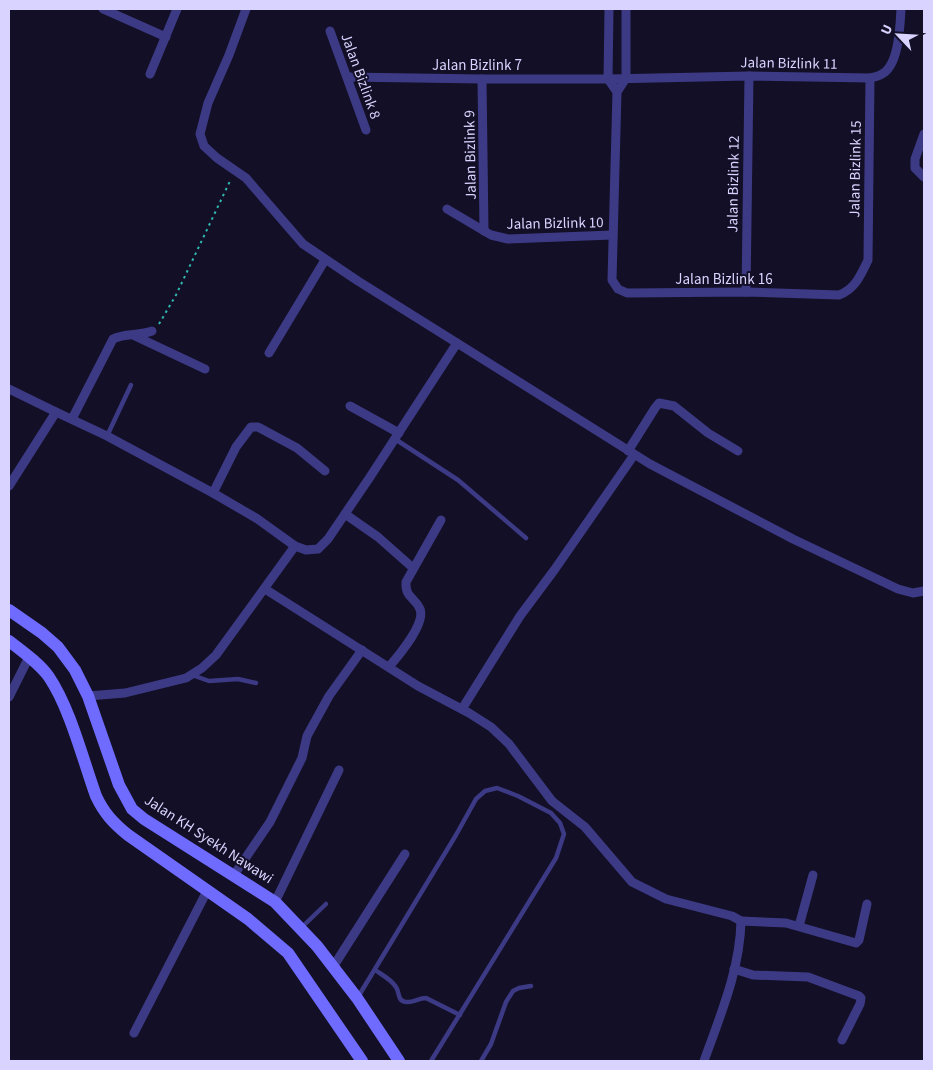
<svg xmlns="http://www.w3.org/2000/svg" width="933" height="1070" font-family="'Source Sans 3',sans-serif">
	<rect width="100%" height="100%" fill="#130f26"/>
	<g fill="none" stroke-linecap="round" stroke-linejoin="round">
		<!-- path -->
		<path stroke="#2fb8b0" stroke-width="2" stroke-dasharray="2.5 4" stroke-linecap="butt" d="M159,324L176,295L231,179"/>
		<!-- lane -->
		<g stroke="#3d3a85" stroke-width="4.5">
			<path d="M107,436L131,385"/>
			<path d="M395,439L458,480L526,538"/>
			<path d="M192,675L209,681L238,679L256,683"/>
			<path d="M302,927L326,904"/>
			<path d="M375,970C382,975 391,979 396,987C400,993 397,1001 406,1002C413,1003 419,998 426,998L460,1015"/>
			<path d="M358,997L456,835L476,799L485,791L497,788L518,796L551,813L560,823L564,834L556,858L431,1061"/>
			<path d="M481,1061L491,1044L506,1002L513,991L519,988L531,986"/>
		</g>
		<!-- street -->
		<g stroke="#3d3a85" stroke-width="9">
			<path d="M103,9L166,37"/>
			<path d="M246,9L229,55L208,103L200,134L204,146L217,158L246,178L303,244L358,281L457,343"/>
			<path d="M609,9L608,79L617,92"/>
			<path d="M626,9V78L617,92L612,280L618,289L627,293L746,292L839,295C855,289 861,275 868,260L870,78"/>
			<path d="M330,31L366,130"/>
			<path d="M150,74L177,9"/>
			<path d="M347,77L482,79H608L749,76L870,78C874,77 879,76 882,74C899,65 900,26 901,9"/>
			<path d="M482,79L484,231"/>
			<path d="M924,134L915,159V168L924,177"/>
			<path d="M447,209L491,235L508,239L612,235"/>
			<path d="M746,292L749,76"/>
			<path d="M135,336L205,369"/>
			<path d="M269,353L325,260"/>
			<path d="M9,389L56,412"/>
			<path d="M350,406L399,433"/>
			<path d="M72,419L113,339C125,333 139,336 152,331"/>
			<path d="M628,451L655,408L659,403L674,406L708,433L738,451"/>
			<path d="M9,486L56,412L107,436L213,493L256,518L295,546L306,550L318,549L328,539L370,477L457,343L650,464L793,539L898,589L913,593L924,591"/>
			<path d="M213,493L236,447L251,427H258L297,448L325,471"/>
			<path d="M345,514L378,537L413,568"/>
			<path d="M265,589L418,686L469,713L491,727L509,744L552,801L585,827L632,882L666,899L732,916L741,921"/>
			<path d="M389,667C398,656 426,624 420,609C415,597 405,598 406,582L441,520"/>
			<path d="M88,696L125,693L186,678L202,668L216,655L295,546"/>
			<path d="M9,697L29,657"/>
			<path d="M462,709L520,616L555,569L634,455"/>
			<path d="M234,875L270,822L302,758L307,736L329,696L362,650"/>
			<path d="M275,902L339,770"/>
			<path d="M799,926L813,875"/>
			<path d="M333,967L405,854"/>
			<path d="M734,969L753,975L808,977L859,996L861,998L860,1004L842,1040"/>
			<path d="M134,1033L207,891"/>
			<path d="M704,1061C720,1016 740,970 741,921L786,923L856,943L859,940L867,904"/>
		</g>
		<!-- secondary -->
		<g stroke="#6f6bff" stroke-width="12">
			<path d="M9,610L42,633L58,647L75,670L88,696L119,785L132,809L144,819L275,902L317,946L357,998L399,1061"/>
			<path d="M9,641C23,652 39,663 49,677C70,708 83,760 96,796C104,813 113,823 128,835L248,919L288,953L362,1061"/>
		</g>
	</g>
	<g text-anchor="middle" stroke-width="4" stroke-linejoin="round" paint-order="stroke">
		<!-- street labels -->
		<g font-size="15" fill="#d9d4ff" stroke="#130f26">
			<text transform="translate(789 63) rotate(1)" y="5">Jalan Bizlink 11</text>
			<text x="477" y="70">Jalan Bizlink 7</text>
			<text transform="translate(361 76) rotate(70)" y="5">Jalan Bizlink 8</text>
			<text transform="translate(470 155) rotate(-91)" y="5">Jalan Bizlink 9</text>
			<text transform="translate(855 169) rotate(-89)" y="5">Jalan Bizlink 15</text>
			<text transform="translate(733 184) rotate(-89)" y="5">Jalan Bizlink 12</text>
			<text transform="translate(555 223) rotate(-1)" y="5">Jalan Bizlink 10</text>
			<text x="724" y="284">Jalan Bizlink 16</text>
			<text transform="translate(209 839) rotate(33)" y="5">Jalan KH Syekh Nawawi</text>
		</g>
	</g>
	<!-- border -->
	<rect width="933" height="1070" fill="none" stroke="#d9d4ff" stroke-width="20"/>
	<!-- north arrow -->
	<g transform="translate(898 35) rotate(295)" stroke="#130f26" stroke-width="4" paint-order="stroke">
	<path d="M0-4L9 19L0 12L-9 19Z" fill="#d9d4ff"/>
	<text y="-8" font-size="14" font-weight="bold" text-anchor="middle" fill="#d9d4ff">U</text>
	</g>
</svg>
